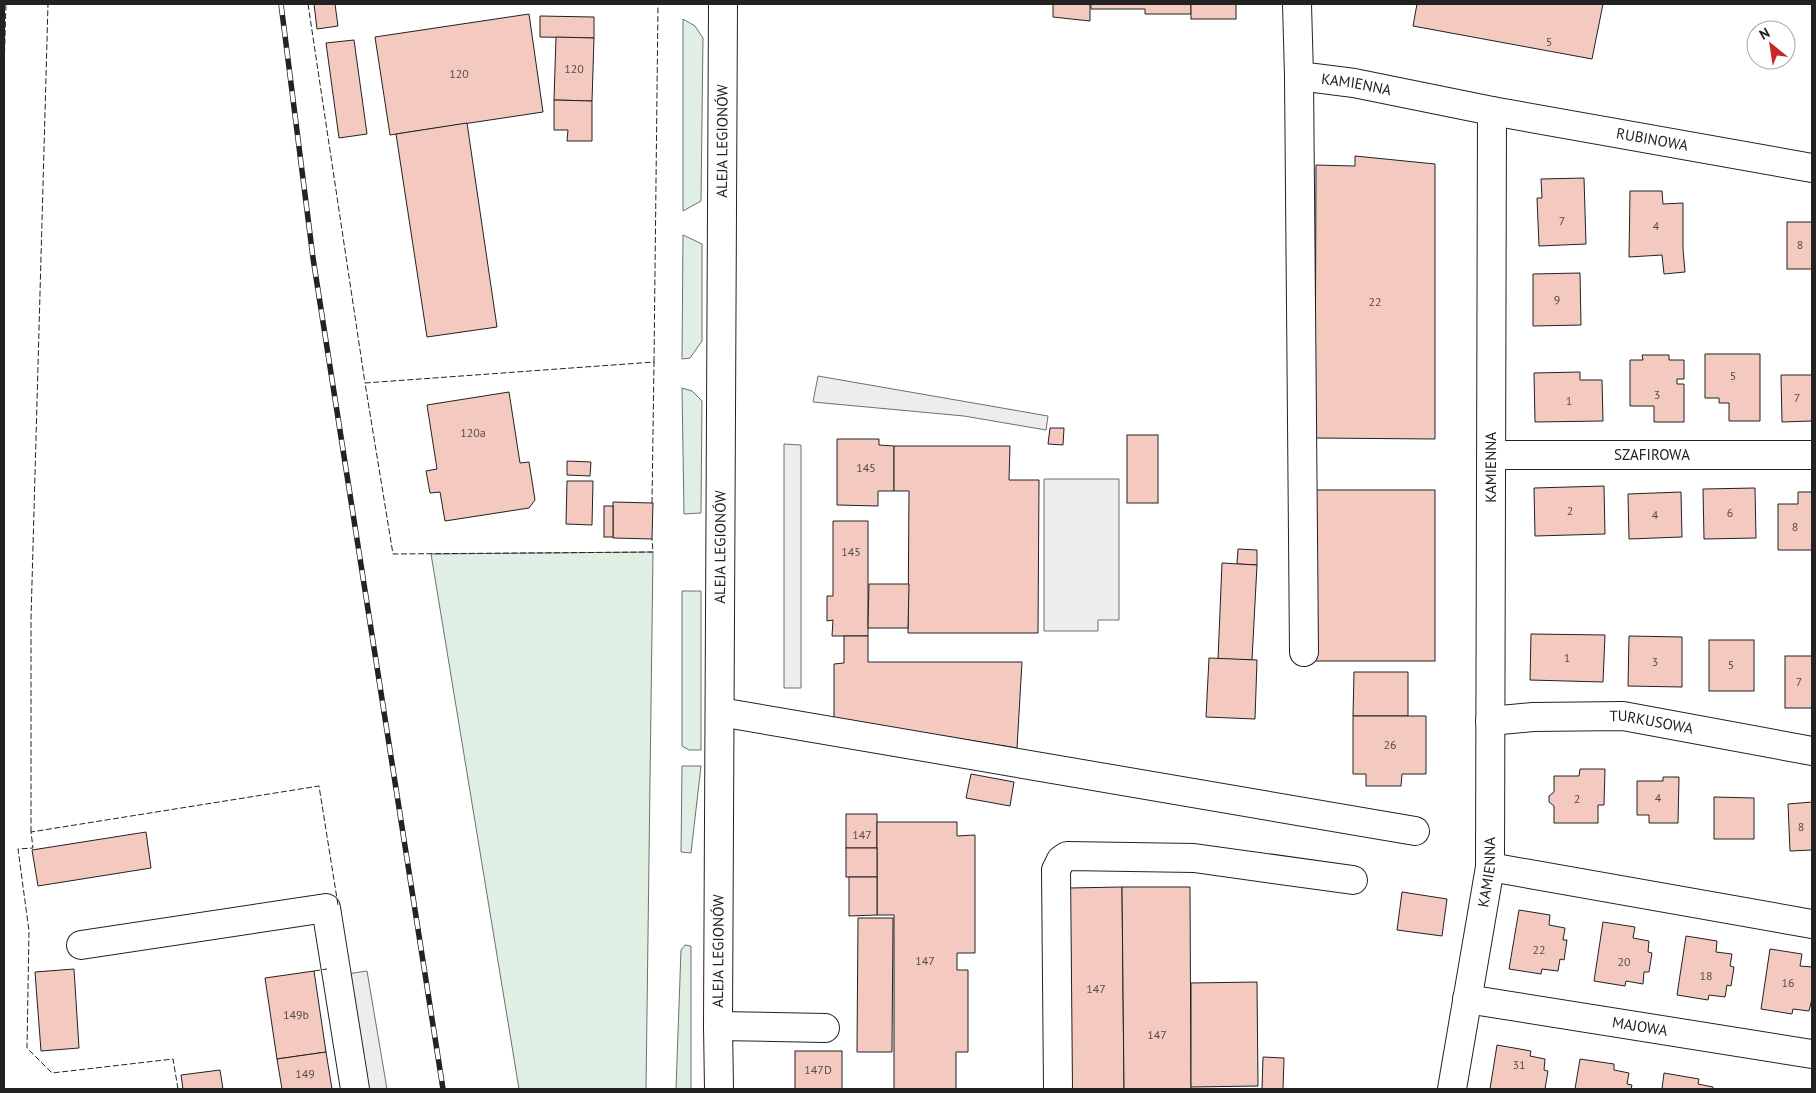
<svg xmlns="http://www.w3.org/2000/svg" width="1816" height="1093" font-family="'PT Sans',sans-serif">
	<rect width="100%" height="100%" fill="#fff"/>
	<!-- green -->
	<g fill="#e0efe3" stroke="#6f6f6f">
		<path d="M683,19L695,26L703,38L701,201L683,211Z"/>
		<path d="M683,235L702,244V341L690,358L682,359Z"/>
		<path d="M682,388L692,391L702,401L701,513L684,514Z"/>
		<path d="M653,552L646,1089H519L431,554Z"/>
		<path d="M682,591H701V750H689L682,746Z"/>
		<path d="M682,766H701L691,853L681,852Z"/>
		<path d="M685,945L691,946V1089H676L681,950Z"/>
	</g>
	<!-- parking -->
	<g fill="#ededed" stroke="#6f6f6f">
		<path d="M818,376L1048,416L1046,430L964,416L813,402Z"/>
		<path d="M784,444L801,445V688H784Z"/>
		<path d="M1044,479H1119V620H1098V631H1044Z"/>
		<path d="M367,971L387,1089H367L347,974Z"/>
	</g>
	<!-- building -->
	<g fill="#f3c9c0" stroke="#222">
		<path d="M314,4H335L338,26L317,29Z"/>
		<path d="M1053,4H1090V21L1053,17Z"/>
		<path d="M1091,4H1191V14H1145V9H1091Z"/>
		<rect x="1191" y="4" width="45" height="15"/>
		<path d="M1417,4H1603L1592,59L1413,26Z"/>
		<path d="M529,14L543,112L390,135L375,37Z"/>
		<path d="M540,16L594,17V38L540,37Z"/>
		<path d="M556,37L594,38L592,101L554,100Z"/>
		<path d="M354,40L367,134L339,138L326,43Z"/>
		<path d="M554,100L592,101V141H567L568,130H554Z"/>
		<path d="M467,123L497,327L427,337L396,134Z"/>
		<path d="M1355,156L1435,164V439L1315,438L1316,165L1355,166Z"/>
		<path d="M1584,178L1586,244L1539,246L1537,198H1542L1541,179Z"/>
		<path d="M1630,191H1662L1663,204L1683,203V249L1685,272L1664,274L1662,255L1629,257Z"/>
		<rect x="1787" y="222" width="25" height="47"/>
		<path d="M1580,273L1581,325L1533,326V274Z"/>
		<path d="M1705,354H1760V421H1729V403H1719V398H1705Z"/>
		<path d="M1642,355H1669V360H1684V379H1677V384H1684V422H1654V406H1630V360H1643Z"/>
		<path d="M1580,372V380H1602L1603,421L1535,422L1534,373Z"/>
		<path d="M1781,375H1812V421L1782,422Z"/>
		<path d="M509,392L520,463L529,462L535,500L529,508L445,521L440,492L430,493L426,471L437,469L427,405Z"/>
		<path d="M1050,428H1064L1063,445L1048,444Z"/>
		<rect x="1127" y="435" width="31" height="68"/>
		<path d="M837,439H879V445L894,446V491H878V506L837,505Z"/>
		<path d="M894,446H1010L1009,480H1039L1038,633H908L909,491H894Z"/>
		<path d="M567,461L591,462L590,476L567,475Z"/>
		<path d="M567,481H593L592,525L566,524Z"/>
		<path d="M1604,486L1605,534L1535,536L1534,488Z"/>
		<path d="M1755,488L1756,538L1704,539L1703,489Z"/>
		<rect x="1315" y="490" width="120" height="171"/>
		<path d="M1681,492L1682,537L1629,539L1628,494Z"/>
		<path d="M1798,492H1812V550H1778V504H1798Z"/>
		<path d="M613,502L653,503L652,539L613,538Z"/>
		<rect x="604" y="506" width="9" height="31"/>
		<path d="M833,521H868V636H832L833,620L827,621V596H833Z"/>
		<path d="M1238,549L1257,550V565L1237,564Z"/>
		<path d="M1222,563L1257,565L1252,660L1218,659Z"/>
		<path d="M869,584H909L908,628H868Z"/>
		<path d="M1531,634L1605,635L1603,682L1530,680Z"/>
		<path d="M844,636H868V662H1022L1017,748L834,718V664L844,663Z"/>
		<path d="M1629,636L1682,637V687L1628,686Z"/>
		<rect x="1709" y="640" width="45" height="51"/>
		<rect x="1785" y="656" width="27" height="52"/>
		<path d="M1209,658L1257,660L1255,719L1206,717Z"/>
		<path d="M1354,672H1408V716H1353Z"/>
		<path d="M1353,716H1426V774H1402L1401,786H1366V774H1353Z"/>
		<path d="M1580,769H1605L1604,805H1598V823H1554V806L1549,802V796L1554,792V776H1579Z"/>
		<path d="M971,774L1014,782L1010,806L966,798Z"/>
		<path d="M1663,777H1679L1678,823H1649V815H1637V781H1663Z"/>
		<path d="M1714,797L1754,798V839H1714Z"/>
		<path d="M1812,802V850L1790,851L1788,804Z"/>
		<rect x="846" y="814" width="31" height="34"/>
		<path d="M877,822H957V836L975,835V953H957V970H968V1052H956V1089H894V915H877Z"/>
		<path d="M146,832L151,868L38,886L32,850Z"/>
		<rect x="846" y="848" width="31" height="29"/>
		<path d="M849,877H877V915L849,916Z"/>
		<path d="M1122,887L1124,1089H1070L1069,888Z"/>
		<path d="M1122,887H1190L1191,1089H1124Z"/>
		<path d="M1402,892L1447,899L1442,936L1397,930Z"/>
		<path d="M1519,910L1550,915L1549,925L1565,928L1563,940H1567L1564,960L1560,959L1558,971L1542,969L1541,974L1509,969Z"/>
		<path d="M858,918H893L892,1052H857Z"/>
		<path d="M1603,922L1635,927L1633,938L1649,941L1648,952L1652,953L1649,972H1644L1643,984L1626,981L1625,986L1594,981Z"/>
		<path d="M1686,936L1717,941L1716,952L1732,954L1730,966L1734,967L1731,986L1727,985L1725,997L1709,995L1708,1000L1677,995Z"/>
		<path d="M1770,949L1802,954L1800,966L1812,967V999L1809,1011L1793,1009L1792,1014L1761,1009Z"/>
		<path d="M74,969L79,1048L41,1051L35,972Z"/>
		<path d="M314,971L326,1052L277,1059L265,978Z"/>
		<path d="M1257,982L1258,1086L1191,1087V983Z"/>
		<path d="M1497,1045L1531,1051L1530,1056L1545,1059L1544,1070L1548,1071L1545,1089H1490Z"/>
		<rect x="795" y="1051" width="47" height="38"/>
		<path d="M326,1052L332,1089H282L277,1059Z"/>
		<path d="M1263,1057L1284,1058L1283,1089H1262Z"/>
		<path d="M1580,1059L1614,1064V1070L1629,1073L1627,1084L1632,1085L1631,1089H1575Z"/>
		<path d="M220,1070L223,1089H183L181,1075Z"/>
		<path d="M1664,1073L1699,1079L1698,1084L1713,1087V1089H1662Z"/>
	</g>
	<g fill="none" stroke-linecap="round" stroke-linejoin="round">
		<defs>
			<g id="minor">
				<path id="s1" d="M1297,4L1299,76L1354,83L1492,111L1812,168"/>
				<path d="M1299,76L1304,652"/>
				<path id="s2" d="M1492,455H1812"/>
				<path d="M720,712L1415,831"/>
				<path id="s3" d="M1490,721L1533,717L1623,716L1812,751"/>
				<path d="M1490,867L1812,924"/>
				<path d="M81,945L326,908L355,1089"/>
				<path id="s4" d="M1467,999L1812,1054"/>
				<path d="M718,1026L825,1028"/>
				<path d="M1058,1089L1056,870L1061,860L1067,856L1194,858L1353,880"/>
				<path id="s5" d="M1452,1089L1490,867L1492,111"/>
			</g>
			<g id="major">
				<path id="s6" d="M719,1089L718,1026L723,4"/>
			</g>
		</defs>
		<!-- minor casing -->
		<use href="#minor" stroke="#222" stroke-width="30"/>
		<!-- major casing -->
		<use href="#major" stroke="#222" stroke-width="30"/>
		<!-- minor -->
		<use href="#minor" stroke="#fff" stroke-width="28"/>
		<!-- major -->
		<use href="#major" stroke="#fff" stroke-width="28"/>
		<defs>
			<path id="rail" d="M281,4L313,258L443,1089"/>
		</defs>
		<!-- rail casing -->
		<use href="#rail" stroke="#222" stroke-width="5.5"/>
		<!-- rail -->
		<use href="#rail" stroke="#fff" stroke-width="4" stroke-dasharray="11" stroke-linecap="butt"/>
		<!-- fence -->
		<g stroke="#222" stroke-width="1" stroke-dasharray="6 2.5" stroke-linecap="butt">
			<path d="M308,4L365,383"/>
			<path d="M4,70L6,4"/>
			<path d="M654,362L658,4"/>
			<path d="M652,503L654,362L365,383L393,554L653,552L652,539"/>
			<path d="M31,832V619L48,4"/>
			<path d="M314,971L327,969"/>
			<path d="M178,1089L173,1059L52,1073L27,1048L29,931L18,849L33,848L31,832L319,786L338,905"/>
		</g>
	</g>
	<g text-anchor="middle" stroke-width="4" stroke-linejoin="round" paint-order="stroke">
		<!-- number labels -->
		<g font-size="12" fill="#564c4a">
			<text x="1549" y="46">5</text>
			<text x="574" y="73">120</text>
			<text x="459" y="78">120</text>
			<text x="1562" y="225">7</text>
			<text x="1656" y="230">4</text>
			<text x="1800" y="249">8</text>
			<text x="1557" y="304">9</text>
			<text x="1375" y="306">22</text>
			<text x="1733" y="380">5</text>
			<text x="1657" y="399">3</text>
			<text x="1797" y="402">7</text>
			<text x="1569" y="405">1</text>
			<text x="473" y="437">120a</text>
			<text x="866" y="472">145</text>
			<text x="1570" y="515">2</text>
			<text x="1730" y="517">6</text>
			<text x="1655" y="519">4</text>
			<text x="1795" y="531">8</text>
			<text x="851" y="556">145</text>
			<text x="1567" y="662">1</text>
			<text x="1655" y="666">3</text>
			<text x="1731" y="669">5</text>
			<text x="1799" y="686">7</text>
			<text x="1390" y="749">26</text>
			<text x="1658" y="802">4</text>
			<text x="1577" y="803">2</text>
			<text x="1801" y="831">8</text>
			<text x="862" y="839">147</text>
			<text x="1539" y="954">22</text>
			<text x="925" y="965">147</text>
			<text x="1624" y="966">20</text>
			<text x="1706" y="980">18</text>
			<text x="1788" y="987">16</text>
			<text x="1096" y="993">147</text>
			<text x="296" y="1019">149b</text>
			<text x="1157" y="1039">147</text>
			<text x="1519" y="1069">31</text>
			<text x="818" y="1074">147D</text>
			<text x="305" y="1078">149</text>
		</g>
		<!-- street labels -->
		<g font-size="15" fill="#222" stroke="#fff">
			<text dy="5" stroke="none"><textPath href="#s1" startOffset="130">KAMIENNA</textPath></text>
			<text dy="5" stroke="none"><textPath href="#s1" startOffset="431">RUBINOWA</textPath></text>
			<text dy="5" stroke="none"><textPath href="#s6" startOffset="948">ALEJA LEGIONÓW</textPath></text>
			<text dy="5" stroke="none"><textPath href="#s2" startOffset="160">SZAFIROWA</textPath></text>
			<text dy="5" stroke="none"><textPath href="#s5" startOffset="625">KAMIENNA</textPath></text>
			<text dy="5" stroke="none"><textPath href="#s6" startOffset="542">ALEJA LEGIONÓW</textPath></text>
			<text dy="5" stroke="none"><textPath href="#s3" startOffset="162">TURKUSOWA</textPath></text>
			<text dy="5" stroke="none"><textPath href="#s5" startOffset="220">KAMIENNA</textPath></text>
			<text dy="5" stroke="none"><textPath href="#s6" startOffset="138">ALEJA LEGIONÓW</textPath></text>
			<text dy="5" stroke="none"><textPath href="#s4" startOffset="175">MAJOWA</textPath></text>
		</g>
	</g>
	<!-- border -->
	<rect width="1816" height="1093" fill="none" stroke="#222222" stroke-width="10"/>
	<!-- north arrow -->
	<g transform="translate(1771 45) rotate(330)"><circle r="24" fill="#ffffff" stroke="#a7a7a7"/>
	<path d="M0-4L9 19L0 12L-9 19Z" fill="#c62828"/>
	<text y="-8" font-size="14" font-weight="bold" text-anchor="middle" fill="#222222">N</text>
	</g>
</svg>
